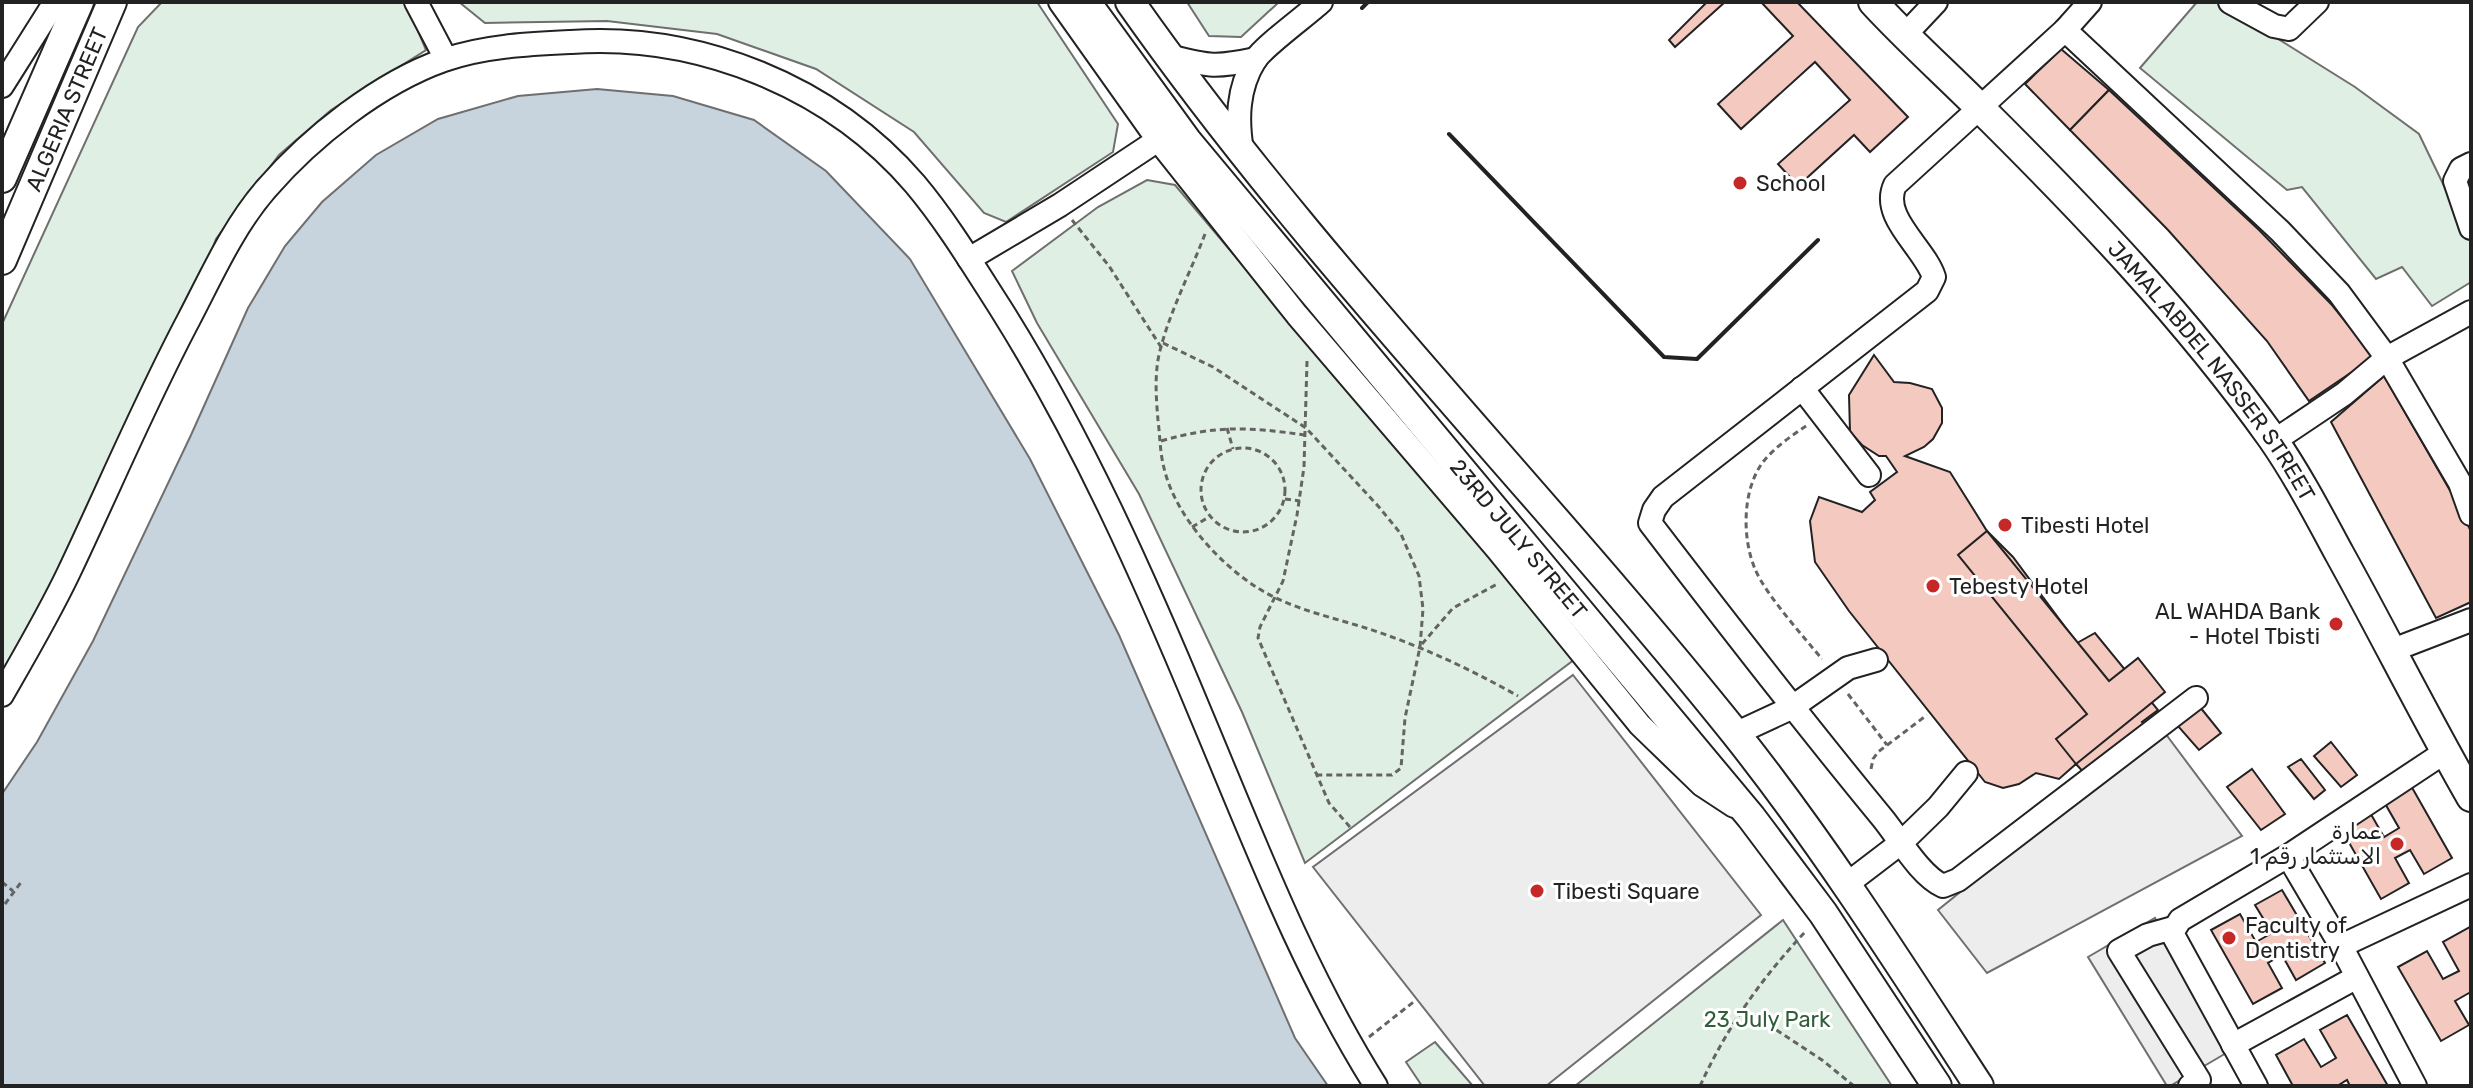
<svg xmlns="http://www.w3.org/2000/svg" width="2473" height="1088" font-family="Rubik,Vazirmatn,sans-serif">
	<rect width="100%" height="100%" fill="#fff"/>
	<!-- green -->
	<g fill="#e0efe3" stroke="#6f6f6f" stroke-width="2">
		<path d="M162,2H406L426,50L331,110L279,155L216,239L196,295L41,610L2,674V324L138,27Z"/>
		<path d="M459,2H1037L1118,124L1113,152L1006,222L984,213L914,132L816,69L717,34L607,21L485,23Z"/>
		<path d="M1187,2H1279L1241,37L1209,36Z"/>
		<path d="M2197,2H2219L2355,87L2419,134L2471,242V282L2432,306L2402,267L2376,279L2302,187L2287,190L2140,68Z"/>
		<path d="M1147,180L1175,185L1575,659L1305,863L1242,712L1139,494L1037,323L1012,271L1098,207Z"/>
		<path d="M1783,920L1892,1086H1575Z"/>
		<path d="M1435,1042L1473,1086H1422L1406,1062Z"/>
	</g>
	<!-- parking -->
	<g fill="#ededed" stroke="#6f6f6f" stroke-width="2">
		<path d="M1573,675L1761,915L1546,1086H1485L1313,867Z"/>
		<path d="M2162,729L2242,836L1987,973L1938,910Z"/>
		<path d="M2155,918L2228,1052L2170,1086H2167L2088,957Z"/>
	</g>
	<!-- water -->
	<path fill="#c7d3dd" stroke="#6f6f6f" stroke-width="2" d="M597,89L673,96L754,120L826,171L910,259L1030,459L1119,635L1295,1038L1328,1086H2V794L37,742L93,641L191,435L248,308L285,246L322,202L376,155L438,119L518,96Z"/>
	<!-- building -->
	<g fill="#f3c9c0" stroke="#222" stroke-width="2">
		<path d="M1707,2H1725L1675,47L1669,40Z"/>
		<path d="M1761,2H1797L1908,117L1870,152L1854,135L1798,186L1778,164L1850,100L1815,62L1741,129L1718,104L1793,36Z"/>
		<path d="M2061,49L2109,90L2070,130L2025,84Z"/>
		<path d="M2109,90L2259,230L2332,305L2374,357L2309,401L2267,341L2168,230L2070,130Z"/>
		<path d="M1874,355L1894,382L1910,383L1932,389L1942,408V423L1933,439L1924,447L1905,456L1950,472L1987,531L2013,557L2077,643L2095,633L2158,710L2142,722L2147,728L2085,774L2076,764L2059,779L2036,773L2019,784L2003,788L1985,782L1849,611L1815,562L1810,521L1819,497L1862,512L1875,500L1870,492L1897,472L1886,456H1879L1862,445L1850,432L1849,395Z"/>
		<path d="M2384,376L2463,513L2471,532V602L2436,618L2331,422Z"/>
		<path d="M1987,531L2109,681L2138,658L2165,692L2076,764L2056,739L2087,714L1958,555Z"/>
		<path d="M2200,707L2221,733L2199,750L2177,725Z"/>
		<path d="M2331,742L2357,775L2341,787L2314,756Z"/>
		<path d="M2301,759L2325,790L2314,799L2288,767Z"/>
		<path d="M2252,769L2285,814L2261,830L2227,787Z"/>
		<path d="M2410,784L2452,858L2424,874L2410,850L2395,858L2409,883L2381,899L2339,825L2368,809L2384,837L2399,828L2383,800Z"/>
		<path d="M2282,890L2325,963L2296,980L2282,955L2268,963L2282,988L2253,1004L2211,930L2240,914L2256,942L2272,933L2255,905Z"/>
		<path d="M2470,927L2471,996L2469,993L2455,1001L2469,1025L2441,1041L2398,967L2427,951L2443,979L2459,971L2443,942Z"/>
		<path d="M2347,1015L2388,1086H2350L2347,1080L2337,1086H2293L2276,1055L2304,1039L2321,1067L2336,1058L2320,1030Z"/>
	</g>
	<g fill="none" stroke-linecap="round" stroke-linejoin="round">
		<defs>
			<g id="minor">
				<path d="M416,2L446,59"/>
				<path d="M2090,2L2065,30L1895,185C1880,217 1924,247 1934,277L1927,291L1663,497L1654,510L1650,523C1725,621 1801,719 1880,815C1898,836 1919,875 1943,886L1958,880L2196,698"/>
				<path d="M2230,2L2274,26L2289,29L2317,2"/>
				<path d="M2065,30L2280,231L2339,293L2387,358L2460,483L2471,514"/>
				<path d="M1904,36L1936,2"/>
				<path d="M1168,56C1209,66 1214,68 1256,59"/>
				<path d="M2,86L55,2"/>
				<path d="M1158,140L1297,315L1497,549L1640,725L1702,785L1734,806"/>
				<path d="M1242,151C1237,120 1237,89 1255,60C1264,46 1307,15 1321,2"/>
				<path d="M2471,164L2461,169L2455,181L2471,228"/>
				<path d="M969,259L1060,205L1158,140L1060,2"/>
				<path d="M1802,388L1869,475"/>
				<path d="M2274,441L2344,394L2387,358L2471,312"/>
				<path d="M2393,650L2471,620"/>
				<path d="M2,695C25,655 49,614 69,572C109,488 145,402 189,319C212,275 233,227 266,189C311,137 379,83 444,60C484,46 529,44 571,42C698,33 831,86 915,184C947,222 974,267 1001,309C1082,438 1144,577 1202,717C1255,843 1303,970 1376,1086"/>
				<path d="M1735,734L1791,708L1848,668L1876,660"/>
				<path d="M1847,884L1902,842L1938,807L1966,773"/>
				<path d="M2173,928L2148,935L2119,951L2199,1080L2190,1086"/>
				<path d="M2341,946L2471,885"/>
				<path d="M2233,1045L2357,977"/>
				<path d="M2256,1086L2172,933L2180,920L2288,856"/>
				<path d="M2415,1086L2341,946L2288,856L2445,752"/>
			</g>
			<g id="major">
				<path id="s1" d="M1086,2L1187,141L1751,817L1823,913L1937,1086"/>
				<path d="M1130,2C1312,261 1537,486 1735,733C1824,845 1901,966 1979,1086"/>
				<path id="s2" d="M1873,2C1907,39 1944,72 1980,108C2085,212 2186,318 2272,438C2297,474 2318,514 2339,553C2384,634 2425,717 2471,797"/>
				<path d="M2,178L79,2"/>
				<path id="s3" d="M2,260L112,2"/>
			</g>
		</defs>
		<!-- minor casing -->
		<use href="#minor" stroke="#222" stroke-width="26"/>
		<!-- major casing -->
		<use href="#major" stroke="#222" stroke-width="32"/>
		<!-- path -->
		<g stroke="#646464" stroke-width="3" stroke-dasharray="6 4" stroke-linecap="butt">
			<path d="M1072,220L1109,266L1161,347"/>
			<path d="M1205,234C1191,271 1171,309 1161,347C1154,370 1156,397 1158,420C1160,436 1160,453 1164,468C1176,520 1229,576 1276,598C1305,612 1338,619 1369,629C1421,646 1470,669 1518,696"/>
			<path d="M1163,343L1213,367L1306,428L1379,507L1401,534L1419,576L1423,609L1420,647L1405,718L1401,768L1392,775H1317"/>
			<path d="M1307,361L1304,467L1297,515L1283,581L1260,627L1258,638L1329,803L1350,827"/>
			<path d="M1806,426C1791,436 1774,448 1763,462C1742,490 1742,538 1755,569C1766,595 1803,636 1822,659"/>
			<path d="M1227,428L1233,449"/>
			<path d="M1161,441C1216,425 1249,427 1305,435"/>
			<circle cx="1243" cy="490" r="42"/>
			<path d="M1285,499L1300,501"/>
			<path d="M1192,527L1209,517"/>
			<path d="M1422,644L1453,608L1499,583"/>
			<path d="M1848,694L1887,745"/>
			<path d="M1871,769L1873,759L1878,752L1927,715"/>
			<path d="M2,882L13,891"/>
			<path d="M5,904L22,881"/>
			<path d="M1743,1008L1822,1060L1854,1086"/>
			<path d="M1369,1037L1416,1000"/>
			<path d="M1700,1086C1727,1027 1761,979 1805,932"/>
		</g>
		<!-- minor -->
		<use href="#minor" stroke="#fff" stroke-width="22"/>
		<!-- major -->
		<use href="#major" stroke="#fff" stroke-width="28"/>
		<!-- wall -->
		<g stroke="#222" stroke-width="4">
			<path d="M1362,8L1368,2"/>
			<path d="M1449,134L1664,357L1697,359L1818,240"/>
		</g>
	</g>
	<!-- markers -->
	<g fill="#c62828" stroke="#fff" stroke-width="3">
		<circle cx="1740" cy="183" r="8"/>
		<circle cx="2005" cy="525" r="8"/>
		<circle cx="1933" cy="586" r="8"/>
		<circle cx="2336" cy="624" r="8"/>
		<circle cx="2397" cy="844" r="8"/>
		<circle cx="1537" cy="891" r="8"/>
		<circle cx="2229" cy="938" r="8"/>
	</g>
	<g text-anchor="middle" stroke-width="6" stroke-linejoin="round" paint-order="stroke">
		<!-- street labels -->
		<g font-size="22" fill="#222" stroke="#fff">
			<text dy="8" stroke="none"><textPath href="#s3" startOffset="164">ALGERIA STREET</textPath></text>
			<text dy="8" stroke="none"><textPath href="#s2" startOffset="502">JAMAL ABDEL NASSER STREET</textPath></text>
			<text dy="8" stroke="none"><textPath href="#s1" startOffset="690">23RD JULY STREET</textPath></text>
		</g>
		<!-- poi labels -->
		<g font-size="22" fill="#222" stroke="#fff" text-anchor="start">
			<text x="1756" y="191">School</text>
			<text x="2021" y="533">Tibesti Hotel</text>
			<text x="1949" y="594">Tebesty Hotel</text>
			<text x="2320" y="619" text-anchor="end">AL WAHDA Bank<tspan x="2320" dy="25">- Hotel Tbisti</tspan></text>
			<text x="2381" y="839" text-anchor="end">عمارة<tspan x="2381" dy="25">الاستثمار رقم 1</tspan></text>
			<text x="1553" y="899">Tibesti Square</text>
			<text x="2245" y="933">Faculty of<tspan x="2245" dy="25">Dentistry</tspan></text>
		</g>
		<!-- park labels -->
		<g font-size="22" fill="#2f5e38" stroke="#fff">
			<text x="1767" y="1027">23 July Park</text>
		</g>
	</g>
	<!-- border -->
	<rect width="2473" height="1088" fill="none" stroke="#222222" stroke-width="8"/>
</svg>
